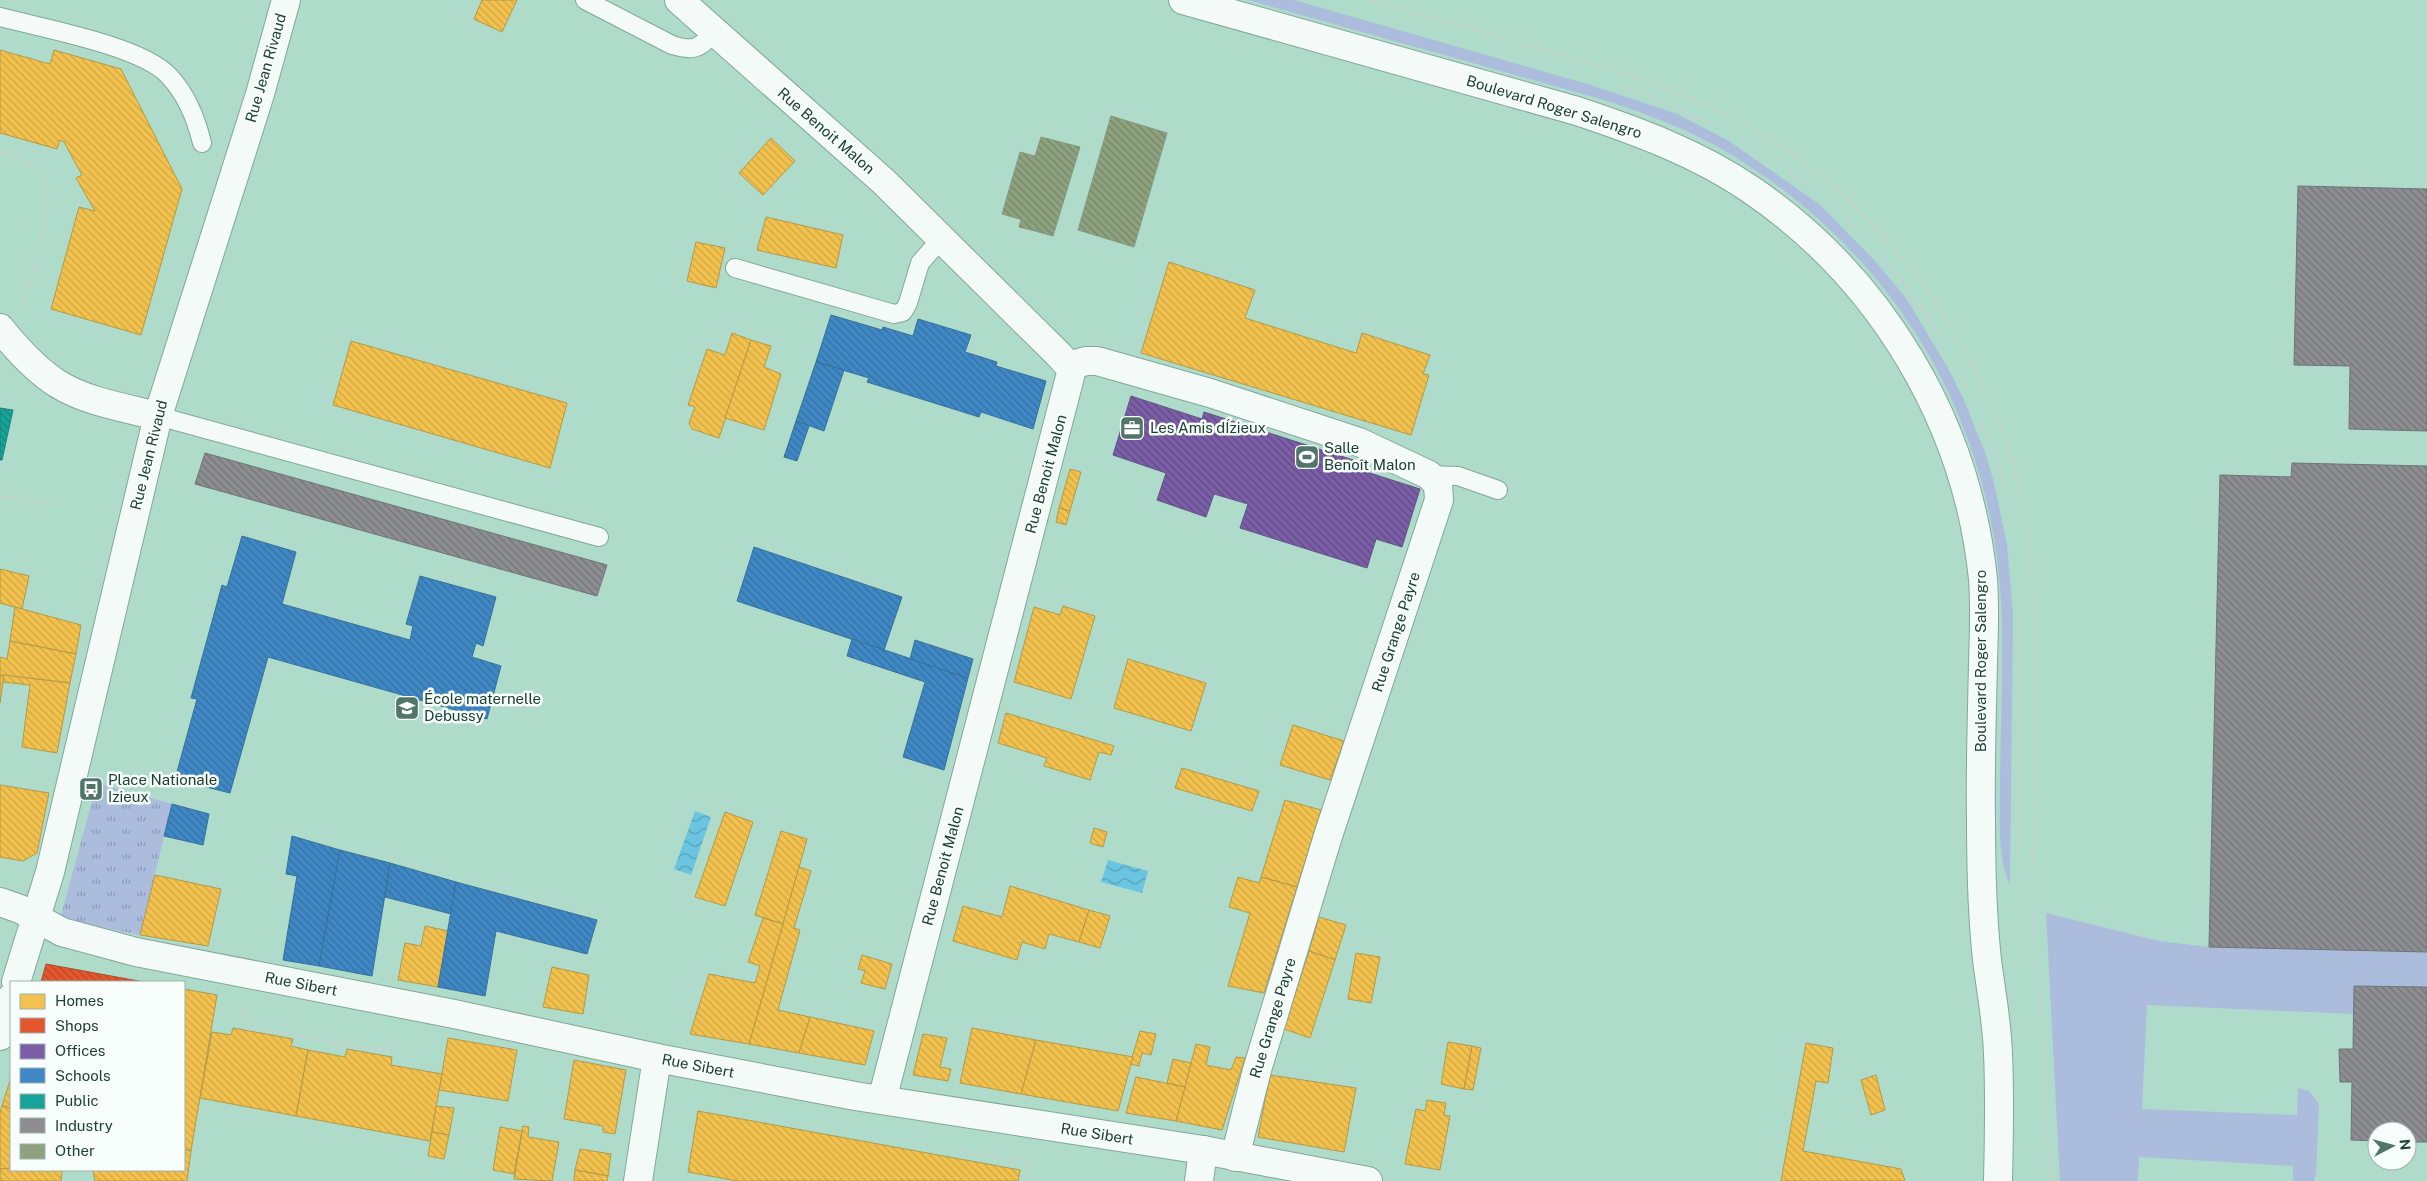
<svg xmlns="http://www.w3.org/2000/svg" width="2427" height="1181" font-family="'Public Sans',sans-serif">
	<defs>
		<pattern id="park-tufts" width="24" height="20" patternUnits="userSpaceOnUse" patternTransform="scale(1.25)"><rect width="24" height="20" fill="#acbcdd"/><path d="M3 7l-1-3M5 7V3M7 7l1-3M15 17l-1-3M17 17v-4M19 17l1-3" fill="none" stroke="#8b9ab4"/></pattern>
		<pattern id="water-waves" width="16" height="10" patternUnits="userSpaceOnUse" patternTransform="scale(1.25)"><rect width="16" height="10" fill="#6ac5e0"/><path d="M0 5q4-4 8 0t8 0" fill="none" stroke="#57a1b6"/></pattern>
		<pattern id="homes-back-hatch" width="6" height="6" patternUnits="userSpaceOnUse" patternTransform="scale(1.25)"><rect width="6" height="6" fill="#f2c14e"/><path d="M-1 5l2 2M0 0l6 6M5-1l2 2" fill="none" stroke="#cfa745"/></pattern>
		<pattern id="shops-back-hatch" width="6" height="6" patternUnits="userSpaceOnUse" patternTransform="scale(1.25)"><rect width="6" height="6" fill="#e4572e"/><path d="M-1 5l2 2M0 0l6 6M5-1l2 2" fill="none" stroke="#b84928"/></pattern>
		<pattern id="offices-back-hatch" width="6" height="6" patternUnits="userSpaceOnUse" patternTransform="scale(1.25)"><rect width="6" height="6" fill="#7b5ea7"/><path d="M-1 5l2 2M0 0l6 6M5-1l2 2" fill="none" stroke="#5e4b81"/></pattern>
		<pattern id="schools-back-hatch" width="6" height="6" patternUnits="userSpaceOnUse" patternTransform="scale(1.25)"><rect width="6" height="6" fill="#3f88c5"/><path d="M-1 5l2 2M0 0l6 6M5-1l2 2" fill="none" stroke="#3471a1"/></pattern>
		<pattern id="public-back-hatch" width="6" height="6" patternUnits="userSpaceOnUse" patternTransform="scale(1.25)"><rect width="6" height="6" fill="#17a398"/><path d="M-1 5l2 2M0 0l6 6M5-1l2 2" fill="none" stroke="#14867d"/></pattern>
		<pattern id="industry-back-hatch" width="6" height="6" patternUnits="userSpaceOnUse" patternTransform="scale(1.25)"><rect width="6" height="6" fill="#8d8d92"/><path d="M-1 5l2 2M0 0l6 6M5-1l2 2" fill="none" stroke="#737578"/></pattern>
		<pattern id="building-back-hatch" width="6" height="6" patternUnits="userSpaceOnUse" patternTransform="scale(1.25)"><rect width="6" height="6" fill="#8fa27e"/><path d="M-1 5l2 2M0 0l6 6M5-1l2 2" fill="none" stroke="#748568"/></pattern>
	</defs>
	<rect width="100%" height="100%" fill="#afdbcb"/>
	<!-- grass -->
	<g fill="#acbcdd">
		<path d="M1248,0H1294L1587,84L1677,114L1729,141L1819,204L1876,262L1906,298L1949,370L1963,398L1986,455L1994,483L2007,545L2013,615L2010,885C1997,856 2000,821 2000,790C2000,738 2003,687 2002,635C2002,429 1897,249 1718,147C1684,128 1648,115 1611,102Z"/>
		<path d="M2046,913L2159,941L2209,947L2427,952V987L2354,986V1014L2147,1005L2142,1109L2297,1115L2298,1088L2309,1091L2319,1104L2316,1175L2314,1181H2293V1166L2139,1157L2138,1181H2060Z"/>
	</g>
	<!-- park -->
	<path fill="url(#park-tufts)" d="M97,783L172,804L140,935L60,919Z"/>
	<!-- water -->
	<g fill="url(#water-waves)">
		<path d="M695,811L711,817L691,875L674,869Z"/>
		<path d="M1108,860L1148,871L1142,893L1101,882Z"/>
	</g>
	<!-- homes -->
	<g fill="url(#homes-back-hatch)" stroke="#b29a46">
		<path d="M482,0H517L502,32L474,19Z"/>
		<path d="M0,50L50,64L54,50L121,69L182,189L141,335L51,309L79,207L95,211L76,178L82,175L64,142L60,140L57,149L0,133Z"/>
		<path d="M771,138L795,161L763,195L739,173Z"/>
		<path d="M766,217L843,235L836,268L757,250Z"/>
		<path d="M696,242L725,248L716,288L687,281Z"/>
		<path d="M1169,262L1255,290L1245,318L1356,353L1362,333L1430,355L1423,374L1429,375L1411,435L1141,353Z"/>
		<path d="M732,333L751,340L719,438L692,429L689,423L695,407L688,405L707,349L725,355Z"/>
		<path d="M751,340L771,346L764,367L781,374L764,430L725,418Z"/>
		<path d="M351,341L567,403L550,468L333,405Z"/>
		<path d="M1070,469L1081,472L1070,511L1059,508Z"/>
		<path d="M1059,508L1070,511L1066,525L1056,522Z"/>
		<path d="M0,569L29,576L22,609L0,603Z"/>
		<path d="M1063,606L1095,616L1071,699L1014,682L1034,607L1060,615Z"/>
		<path d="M15,607L81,625L76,654L10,641Z"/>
		<path d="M10,641L76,654L70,683L0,675V657L7,659Z"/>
		<path d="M1128,659L1206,683L1191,731L1114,708Z"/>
		<path d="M0,675H4L0,703Z"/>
		<path d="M4,675L70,683L57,753L22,747L30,685L3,682Z"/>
		<path d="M1006,713L1114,746L1111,755L1099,752L1090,780L1044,766L1047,758L998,743Z"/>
		<path d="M1293,725L1344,741L1330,780L1280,765Z"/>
		<path d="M1182,768L1259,791L1252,811L1175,788Z"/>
		<path d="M0,785L49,793L37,853L23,861L0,857Z"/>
		<path d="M1285,800L1321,810L1297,887L1261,877Z"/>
		<path d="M725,812L753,822L725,906L695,897Z"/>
		<path d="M1094,828L1107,832L1103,847L1090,843Z"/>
		<path d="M781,831L807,839L783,924L755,915Z"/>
		<path d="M799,867L811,871L794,928L800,930L778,1010L810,1017L799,1053L749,1044Z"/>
		<path d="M155,875L221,889L208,946L140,935Z"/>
		<path d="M1238,877L1259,883L1261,877L1297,887L1264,993L1228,986L1250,913L1229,907Z"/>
		<path d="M1010,886L1089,910L1079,942L1049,934L1045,949L1022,942L1017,960L953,941L963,906L1002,917Z"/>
		<path d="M1089,910L1110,916L1100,948L1079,942Z"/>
		<path d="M1319,917L1346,925L1335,960L1309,951Z"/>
		<path d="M763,918L783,924L749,1044L690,1034L709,974L755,983L760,966L748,962Z"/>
		<path d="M425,926L448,931L438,987L398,980L405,943L421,946Z"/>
		<path d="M1309,951L1335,960L1310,1038L1284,1029Z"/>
		<path d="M1356,953L1380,957L1371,1003L1348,999Z"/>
		<path d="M862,955L892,964L885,989L861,983L865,971L858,969Z"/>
		<path d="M552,967L589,975L583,1014L543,1007Z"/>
		<path d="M184,989L217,995L191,1151L184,1149Z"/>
		<path d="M810,1017L874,1031L865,1065L799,1053Z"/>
		<path d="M233,1028L293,1039L291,1046L308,1050L296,1116L200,1098L212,1032L231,1035Z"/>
		<path d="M972,1028L1036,1040L1021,1094L960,1083Z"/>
		<path d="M1140,1031L1156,1034L1151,1055L1142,1053L1139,1066L1130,1064Z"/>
		<path d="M923,1034L947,1038L940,1067L951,1069L948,1081L913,1075Z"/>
		<path d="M448,1038L517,1050L508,1101L439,1090Z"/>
		<path d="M1036,1040L1133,1057L1118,1111L1021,1094Z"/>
		<path d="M1448,1042L1472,1046L1464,1089L1441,1084Z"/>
		<path d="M1806,1043L1833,1048L1828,1083L1816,1081L1803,1151L1901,1169L1905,1181H1781Z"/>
		<path d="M1196,1044L1210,1047L1206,1065L1231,1070L1236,1057L1245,1058L1222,1130L1176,1121Z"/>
		<path d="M1472,1046L1481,1048L1473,1090L1464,1089Z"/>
		<path d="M347,1049L392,1057L391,1065L442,1074L430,1141L296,1116L308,1050L345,1057Z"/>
		<path d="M1173,1059L1191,1063L1185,1087L1167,1083Z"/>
		<path d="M574,1060L626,1070L615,1134L603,1132V1126L564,1119Z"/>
		<path d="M1270,1075L1356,1088L1344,1152L1258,1137Z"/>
		<path d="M1876,1075L1885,1110L1871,1115L1861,1080Z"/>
		<path d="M11,1077V1108L2,1106Z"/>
		<path d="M1136,1077L1185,1087L1176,1121L1126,1113Z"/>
		<path d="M1427,1100L1446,1103L1444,1115L1450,1116L1440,1170L1405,1164L1416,1109L1425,1111Z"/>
		<path d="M2,1106L11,1108V1168L0,1169V1112Z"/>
		<path d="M436,1106L454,1108L449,1135L432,1132Z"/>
		<path d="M698,1111L1020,1170L1018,1181H737L688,1172Z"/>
		<path d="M523,1126L529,1127L528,1137L559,1142L552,1181L514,1179Z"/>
		<path d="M500,1127L522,1131L514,1174L493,1170Z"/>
		<path d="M432,1132L449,1135L444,1159L428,1156Z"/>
		<path d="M184,1149L191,1151L187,1181H95L93,1170H184Z"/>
		<path d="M580,1149L611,1154L608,1176L575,1170Z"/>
		<path d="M11,1168V1170H62L61,1181H0V1169Z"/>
		<path d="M575,1170L608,1176L607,1181H574Z"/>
	</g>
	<!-- shops -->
	<path fill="url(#shops-back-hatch)" stroke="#a95030" d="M46,964L144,982H41Z"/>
	<!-- offices -->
	<path fill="url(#offices-back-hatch)" stroke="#5f5584" d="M1131,396L1202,419L1204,412L1353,460L1351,467L1420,489L1402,547L1376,539L1367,568L1240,528L1248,504L1214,494L1206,517L1157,500L1166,473L1113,455Z"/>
	<!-- schools -->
	<g fill="url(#schools-back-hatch)" stroke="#35729a">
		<path d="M831,315L882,330L883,327L913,336L918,319L971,335L965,352L997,362L996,366L1046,381L1033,429L981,412L979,417L867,382L869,378L816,362Z"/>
		<path d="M816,362L844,370L824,431L796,421Z"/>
		<path d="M796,421L809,426L797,461L784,457Z"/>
		<path d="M242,536L296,552L282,604L410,640L413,626L406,624L420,576L496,597L483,646L476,643L472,657L501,666L487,719L268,657L230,793L175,779L197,699L191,698L222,585L227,587Z"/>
		<path d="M754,547L902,597L884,650L737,601Z"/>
		<path d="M852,639L968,678L944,770L903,757L925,682L847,656Z"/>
		<path d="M915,640L973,659L968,678L910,659Z"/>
		<path d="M172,804L209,814L203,845L164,836Z"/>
		<path d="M292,836L340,850L319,966L283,960L297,876L286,874Z"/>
		<path d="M340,850L390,863L372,976L319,966Z"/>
		<path d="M390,863L456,882L451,914L385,897Z"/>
		<path d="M456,882L597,920L587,954L496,931L485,996L438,987Z"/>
	</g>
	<!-- public -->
	<path fill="url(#public-back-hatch)" stroke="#19857a" d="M0,408L13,410L2,460H0Z"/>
	<!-- industry -->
	<g fill="url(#industry-back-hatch)" stroke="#6c7676">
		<path d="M2298,186L2427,189V431L2349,429L2350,366L2294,365Z"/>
		<path d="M205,453L607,565L597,596L195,484Z"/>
		<path d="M2292,463L2427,466V952L2209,947L2220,475L2291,477Z"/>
		<path d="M2354,986L2427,987V1142H2407V1131H2377V1141L2351,1140L2352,1082H2340L2339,1049H2353Z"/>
	</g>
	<!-- building -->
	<g fill="url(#building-back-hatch)" stroke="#849883">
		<path d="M1111,116L1167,133L1134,247L1078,230Z"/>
		<path d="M1041,137L1080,147L1053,236L1035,231L1037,224L1002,214L1020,152L1035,156Z"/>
		<path d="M1021,220L1037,224L1035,231L1019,227Z"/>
	</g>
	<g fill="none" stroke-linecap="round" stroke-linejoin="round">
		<defs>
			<g id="service">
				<path d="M585,0L672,45C695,52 698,48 715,33"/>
				<path d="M0,17C41,28 142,46 169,76C187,95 196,118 202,143"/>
				<path d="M735,268L894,314L903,312L908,303L920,263L941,239"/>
				<path d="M158,416L599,537"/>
				<path d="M1429,475L1458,476L1498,490"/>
			</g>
			<g id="minor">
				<path d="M679,0L883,181L1059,355L1069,366L1071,373L882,1100"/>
				<path d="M0,328C16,348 36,370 58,384C87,402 126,408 158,416"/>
				<path d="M1069,366L1086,361H1097L1210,393L1359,442L1429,475L1438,485L1439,500L1328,836L1257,1070L1235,1157"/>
				<path d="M0,902L20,909L62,932L136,952L454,1014L657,1058L855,1096L1203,1150L1368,1181"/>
				<path d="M638,1181L657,1058"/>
				<path d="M1199,1181L1203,1150"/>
			</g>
			<path id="tertiary" d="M1183,0L1577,111C1637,131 1697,153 1750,189C1881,278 1967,422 1983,579C1985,606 1984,635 1983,662C1982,715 1980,768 1981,820C1981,867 1982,914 1987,960C1991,991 1997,1022 1998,1054C2000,1096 1999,1139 1998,1181"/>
			<g id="secondary">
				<path d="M16,982L50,872L158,416L260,94L286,0"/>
				<path d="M0,1036L11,998"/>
			</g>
		</defs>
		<!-- service casing -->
		<use href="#service" stroke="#83a79a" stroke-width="20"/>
		<!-- minor casing -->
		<use href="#minor" stroke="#83a79a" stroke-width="30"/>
		<!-- tertiary casing -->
		<use href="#tertiary" stroke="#83a79a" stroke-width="30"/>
		<!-- secondary casing -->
		<use href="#secondary" stroke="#83a79a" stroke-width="30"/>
		<!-- path -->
		<g stroke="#c5d2ce" stroke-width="3" stroke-dasharray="4 4" stroke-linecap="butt">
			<path d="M1372,0C1429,17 1487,33 1544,50C1605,67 1666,85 1723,113C1867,184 1974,325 2017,479C2029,524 2032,572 2035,617L2033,925L2045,1051V1119L2052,1181"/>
			<path d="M1620,86L1645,94L1714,125"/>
			<path d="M0,151C59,169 52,199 39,248C34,266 30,286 23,303"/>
			<path d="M1789,172L1814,191"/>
			<path d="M1846,220L1858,231"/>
			<path d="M1879,254L1927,315L1939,336"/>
			<path d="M1953,361L1966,386"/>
			<path d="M1982,424L1994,452L2003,487"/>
			<path d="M0,496L50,504"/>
			<path d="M2018,850L2021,616"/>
			<path d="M242,1007L246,1021L254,1028L379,1050L389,1048L399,1039"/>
			<path d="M960,1150L1030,1163L1027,1181"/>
		</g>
		<!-- service -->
		<use href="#service" stroke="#f3faf7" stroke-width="18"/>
		<!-- minor -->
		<use href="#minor" stroke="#f3faf7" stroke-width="28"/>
		<!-- tertiary -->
		<use href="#tertiary" stroke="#f3faf7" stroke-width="28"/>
		<!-- secondary -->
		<use href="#secondary" stroke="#f3faf7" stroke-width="28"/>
	</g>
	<!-- icons -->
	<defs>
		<symbol id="office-square" viewBox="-11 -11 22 22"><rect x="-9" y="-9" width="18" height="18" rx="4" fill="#517669" stroke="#f6fdfa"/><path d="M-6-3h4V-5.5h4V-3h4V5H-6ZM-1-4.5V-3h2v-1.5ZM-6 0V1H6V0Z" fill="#fff"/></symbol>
		<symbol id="stadium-square" viewBox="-11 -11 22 22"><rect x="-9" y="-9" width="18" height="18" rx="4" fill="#517669" stroke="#f6fdfa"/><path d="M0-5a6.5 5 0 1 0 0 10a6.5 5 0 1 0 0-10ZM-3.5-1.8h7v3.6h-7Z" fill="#fff"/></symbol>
		<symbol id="school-square" viewBox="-11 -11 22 22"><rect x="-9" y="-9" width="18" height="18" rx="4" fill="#517669" stroke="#f6fdfa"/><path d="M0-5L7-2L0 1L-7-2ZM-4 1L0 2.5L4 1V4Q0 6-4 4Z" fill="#fff"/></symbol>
		<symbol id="bus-square" viewBox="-11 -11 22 22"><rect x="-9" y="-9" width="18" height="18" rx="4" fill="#517669" stroke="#f6fdfa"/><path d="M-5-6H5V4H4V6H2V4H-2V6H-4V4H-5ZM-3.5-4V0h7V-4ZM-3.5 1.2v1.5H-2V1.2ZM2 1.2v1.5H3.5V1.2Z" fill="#fff"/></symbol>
	</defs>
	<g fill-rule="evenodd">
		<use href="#office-square" x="1118" y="414" width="28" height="28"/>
		<use href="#stadium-square" x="1293" y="443" width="28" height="28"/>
		<use href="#school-square" x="393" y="694" width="28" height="28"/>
		<use href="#bus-square" x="77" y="775" width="28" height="28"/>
	</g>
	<g text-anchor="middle" stroke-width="5" stroke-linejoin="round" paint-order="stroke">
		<!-- street labels -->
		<g font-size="15" fill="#1e4034" stroke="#f6fdfa">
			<text transform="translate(266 68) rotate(-74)" y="5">Rue Jean Rivaud</text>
			<text transform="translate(1554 107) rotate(17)" y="5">Boulevard Roger Salengro</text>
			<text transform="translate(826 131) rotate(41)" y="5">Rue Benoit Malon</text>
			<text transform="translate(149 455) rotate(-76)" y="5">Rue Jean Rivaud</text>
			<text transform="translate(1046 474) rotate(-75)" y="5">Rue Benoit Malon</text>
			<text transform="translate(1396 632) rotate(-72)" y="5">Rue Grange Payre</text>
			<text transform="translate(1981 661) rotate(-90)" y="5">Boulevard Roger Salengro</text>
			<text transform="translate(943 866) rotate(-75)" y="5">Rue Benoit Malon</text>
			<text transform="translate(301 984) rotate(11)" y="5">Rue Sibert</text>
			<text transform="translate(1273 1018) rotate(-73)" y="5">Rue Grange Payre</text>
			<text transform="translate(698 1066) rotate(11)" y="5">Rue Sibert</text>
			<text transform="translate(1097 1134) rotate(9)" y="5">Rue Sibert</text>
		</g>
		<!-- poi labels -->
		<g font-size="15" fill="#1e4034" stroke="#f6fdfa" text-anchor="start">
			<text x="1150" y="433">Les Amis dÍzieux</text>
			<text x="1324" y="453">Salle<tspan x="1324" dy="17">Benoît Malon</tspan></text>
			<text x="424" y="704">École maternelle<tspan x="424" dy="17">Debussy</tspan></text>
			<text x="108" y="785">Place Nationale<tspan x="108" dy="17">Izieux</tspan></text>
		</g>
	</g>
	<!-- legend -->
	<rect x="10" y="981" width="175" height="190" fill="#f6fdfa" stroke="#a0b1ab"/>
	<rect x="20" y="994" width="25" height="15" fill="#f2c14e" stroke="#a0b1ab"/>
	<text x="55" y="1006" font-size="15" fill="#1e4034">Homes</text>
	<rect x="20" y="1018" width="25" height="15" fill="#e4572e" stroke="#a0b1ab"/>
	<text x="55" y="1031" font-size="15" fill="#1e4034">Shops</text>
	<rect x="20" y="1044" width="25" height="15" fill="#7b5ea7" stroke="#a0b1ab"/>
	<text x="55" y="1056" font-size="15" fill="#1e4034">Offices</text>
	<rect x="20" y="1068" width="25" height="15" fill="#3f88c5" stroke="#a0b1ab"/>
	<text x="55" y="1081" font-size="15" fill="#1e4034">Schools</text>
	<rect x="20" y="1094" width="25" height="15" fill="#17a398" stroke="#a0b1ab"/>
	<text x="55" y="1106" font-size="15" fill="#1e4034">Public</text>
	<rect x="20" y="1118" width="25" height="15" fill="#8d8d92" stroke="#a0b1ab"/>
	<text x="55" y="1131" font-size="15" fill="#1e4034">Industry</text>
	<rect x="20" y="1144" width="25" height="15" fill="#8fa27e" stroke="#a0b1ab"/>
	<text x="55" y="1156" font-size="15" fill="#1e4034">Other</text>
	<!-- north arrow -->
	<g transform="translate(2392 1146) rotate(84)"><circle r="24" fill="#f6fdfa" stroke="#a0b1ab"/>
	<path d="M0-4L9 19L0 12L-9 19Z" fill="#517669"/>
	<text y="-8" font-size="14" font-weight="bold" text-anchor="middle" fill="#1e4034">N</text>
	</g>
</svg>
